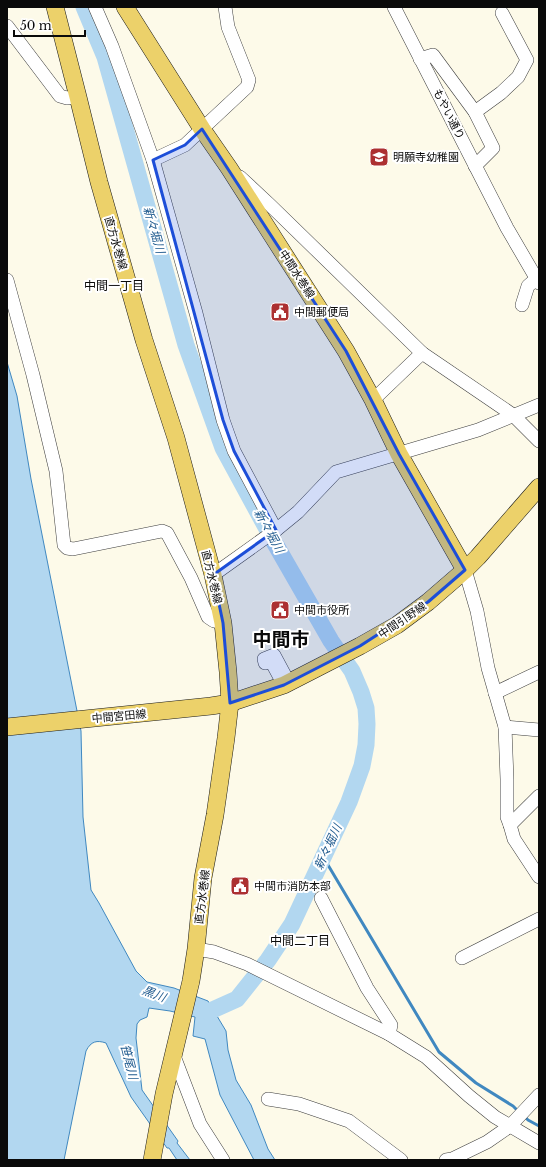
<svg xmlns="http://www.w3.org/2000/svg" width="546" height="1167" font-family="'Libre Baskerville','Noto Sans JP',serif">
	<rect width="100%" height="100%" fill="#fdfae9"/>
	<!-- water -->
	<path fill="#b2d7f0" stroke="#4088c0" d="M7,362L17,396L31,479L81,731L83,817L91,890L99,903L136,971L147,982L174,988L208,1001L226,1031L228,1050L236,1080L251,1105L268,1149L275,1160H254L220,1095L205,1039L193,1036L195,1017L170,1011L149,1008L147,1017L140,1020L137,1024L136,1038L142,1090L178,1141L177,1143L190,1160H177L169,1148H167L131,1097L106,1043C97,1040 91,1041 86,1051L64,1160H7Z"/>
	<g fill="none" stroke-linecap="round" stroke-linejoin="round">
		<!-- stream -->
		<g stroke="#4088c0" stroke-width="3">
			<path d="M322,861L328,865L439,1052L476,1083L513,1106L518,1111"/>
			<path d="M524,1116L528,1120L539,1126"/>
		</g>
		<!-- river -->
		<path stroke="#b2d7f0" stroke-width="17" d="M84,7L105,57L186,345L223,448L273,540L331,641L352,671L361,692L366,708L367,724L366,745L362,766L349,802L292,924L268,960L237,999L208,1012"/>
		<defs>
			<g id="minor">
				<path d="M95,7L112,46L153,160L196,313L223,420L234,451L276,530"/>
				<path d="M394,7L507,228L539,283"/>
				<path d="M7,26L60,96L67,98L78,97"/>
				<path d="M420,59L433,55L475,112L493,148L475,166"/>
				<path d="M475,112L501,93L518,77L527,60L502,13"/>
				<path d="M153,160L185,145L202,129L247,87L249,80L228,27L225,7"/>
				<path d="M240,177L270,205L422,353L513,415L539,441"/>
				<path d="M7,280L33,375L56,471L64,545L67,548L73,549L162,531L167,533L191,578L208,617L214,621L223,623"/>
				<path d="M522,305L528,286L536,279"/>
				<path d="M373,400L422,353"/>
				<path d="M465,570L477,611L488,668L505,727L507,779V817L510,825L514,839L539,877"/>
				<path d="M213,575L276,530L298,512L336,472L478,430L539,405"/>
				<path d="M284,685L271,661L265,663L264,659L274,655L289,683"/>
				<path d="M495,693L539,672"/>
				<path d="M505,727L539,730"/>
				<path d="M510,825L539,796"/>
				<path d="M321,898L367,988L391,1025L389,1034"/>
				<path d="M196,949L214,952L247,964L389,1034L426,1057L469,1096L495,1117L539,1143"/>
				<path d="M462,958L539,919"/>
				<path d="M174,1056L200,1124L223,1160"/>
				<path d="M268,1099L299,1104L349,1121L401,1160"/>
				<path d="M446,1160L452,1159L487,1142L510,1126L539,1095"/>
			</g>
			<g id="major">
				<path d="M55,7L78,97L99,182L144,340L176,438L213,575L223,623L228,672L230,703L226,738L215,815L203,878L196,949L191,981L164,1094L152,1160"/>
				<path d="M125,7L202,129L229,168L346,351L373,400L399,454L465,570"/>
				<path d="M7,727L211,706L230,703L284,685L360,646L397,625L428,602L465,570L478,557L539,487"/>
			</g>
		</defs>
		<!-- minor casing -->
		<use href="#minor" stroke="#3d3d3d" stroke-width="14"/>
		<!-- major casing -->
		<use href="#major" stroke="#1b1b1b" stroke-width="18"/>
		<!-- minor -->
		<use href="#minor" stroke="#fff" stroke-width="13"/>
		<!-- major -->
		<use href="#major" stroke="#ecd16a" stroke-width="17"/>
	</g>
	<!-- marked area -->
	<path fill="#1d4ed8" fill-opacity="0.2" stroke="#1d4ed8" stroke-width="3" stroke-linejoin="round" d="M202,129L346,351L399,454L465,570L428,602L360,646L284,685L230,703L223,623L213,575L276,530L234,451L223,420L153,160L185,145Z"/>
	<!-- icons -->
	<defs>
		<symbol id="school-square" viewBox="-11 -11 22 22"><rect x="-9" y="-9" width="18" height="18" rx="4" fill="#ac3031" stroke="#fff"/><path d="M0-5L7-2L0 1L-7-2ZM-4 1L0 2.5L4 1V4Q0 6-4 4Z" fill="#fff"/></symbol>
		<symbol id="civic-square" viewBox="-11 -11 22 22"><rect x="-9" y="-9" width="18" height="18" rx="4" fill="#ac3031" stroke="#fff"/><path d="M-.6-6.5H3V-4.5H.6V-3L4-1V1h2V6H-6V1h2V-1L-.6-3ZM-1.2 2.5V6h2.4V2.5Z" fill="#fff"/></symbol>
	</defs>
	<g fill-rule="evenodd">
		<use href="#school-square" x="368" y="146" width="22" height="22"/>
		<use href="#civic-square" x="269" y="301" width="22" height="22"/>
		<use href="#civic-square" x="269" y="599" width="22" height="22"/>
		<use href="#civic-square" x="229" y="875" width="22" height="22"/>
	</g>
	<g text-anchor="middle" stroke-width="4" stroke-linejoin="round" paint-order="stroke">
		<!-- street labels -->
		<g font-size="11" fill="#0a0a0a" stroke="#fff">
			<text transform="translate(449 114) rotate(63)" y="4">もやい通り</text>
			<text transform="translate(116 243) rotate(74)" y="4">直方水巻線</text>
			<text transform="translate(297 274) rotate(57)" y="4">中間水巻線</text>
			<text transform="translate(212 577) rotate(76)" y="4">直方水巻線</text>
			<text transform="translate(402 620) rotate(-34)" y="4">中間引野線</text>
			<text transform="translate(119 716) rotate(-5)" y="4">中間宮田線</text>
			<text transform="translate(202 897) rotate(-83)" y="4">直方水巻線</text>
		</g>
		<!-- poi labels -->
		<g font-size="11" fill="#0a0a0a" stroke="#fff" text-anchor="start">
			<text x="393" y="161">明願寺幼稚園</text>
			<text x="294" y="316">中間郵便局</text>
			<text x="294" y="614">中間市役所</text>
			<text x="254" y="890">中間市消防本部</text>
		</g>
		<!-- water labels -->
		<g font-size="12" font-style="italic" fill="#205b8f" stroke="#fff">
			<text transform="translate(154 230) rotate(74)" y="4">新々堀川</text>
			<text transform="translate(269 531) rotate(61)" y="4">新々堀川</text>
			<text transform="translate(328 847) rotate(-65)" y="4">新々堀川</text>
			<text transform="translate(154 994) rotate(21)" y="4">黒川</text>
			<text transform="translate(129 1062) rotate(76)" y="4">笹尾川</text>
		</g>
		<!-- neighbourhood labels -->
		<g font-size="12" fill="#0a0a0a" stroke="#fff">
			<text x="114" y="290">中間一丁目</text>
			<text x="300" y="945">中間二丁目</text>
		</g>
		<!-- town labels -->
		<g font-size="19" font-weight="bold" fill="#0a0a0a" stroke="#fff">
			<text x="281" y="646">中間市</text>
		</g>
	</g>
	<!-- border -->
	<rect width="546" height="1167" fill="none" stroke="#0a0a0a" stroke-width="16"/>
	<!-- scale -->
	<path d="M14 30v6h71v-6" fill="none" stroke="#0a0a0a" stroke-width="2"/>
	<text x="20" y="30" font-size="12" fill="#0a0a0a" stroke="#ffffff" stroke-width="3" paint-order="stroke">50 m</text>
</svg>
